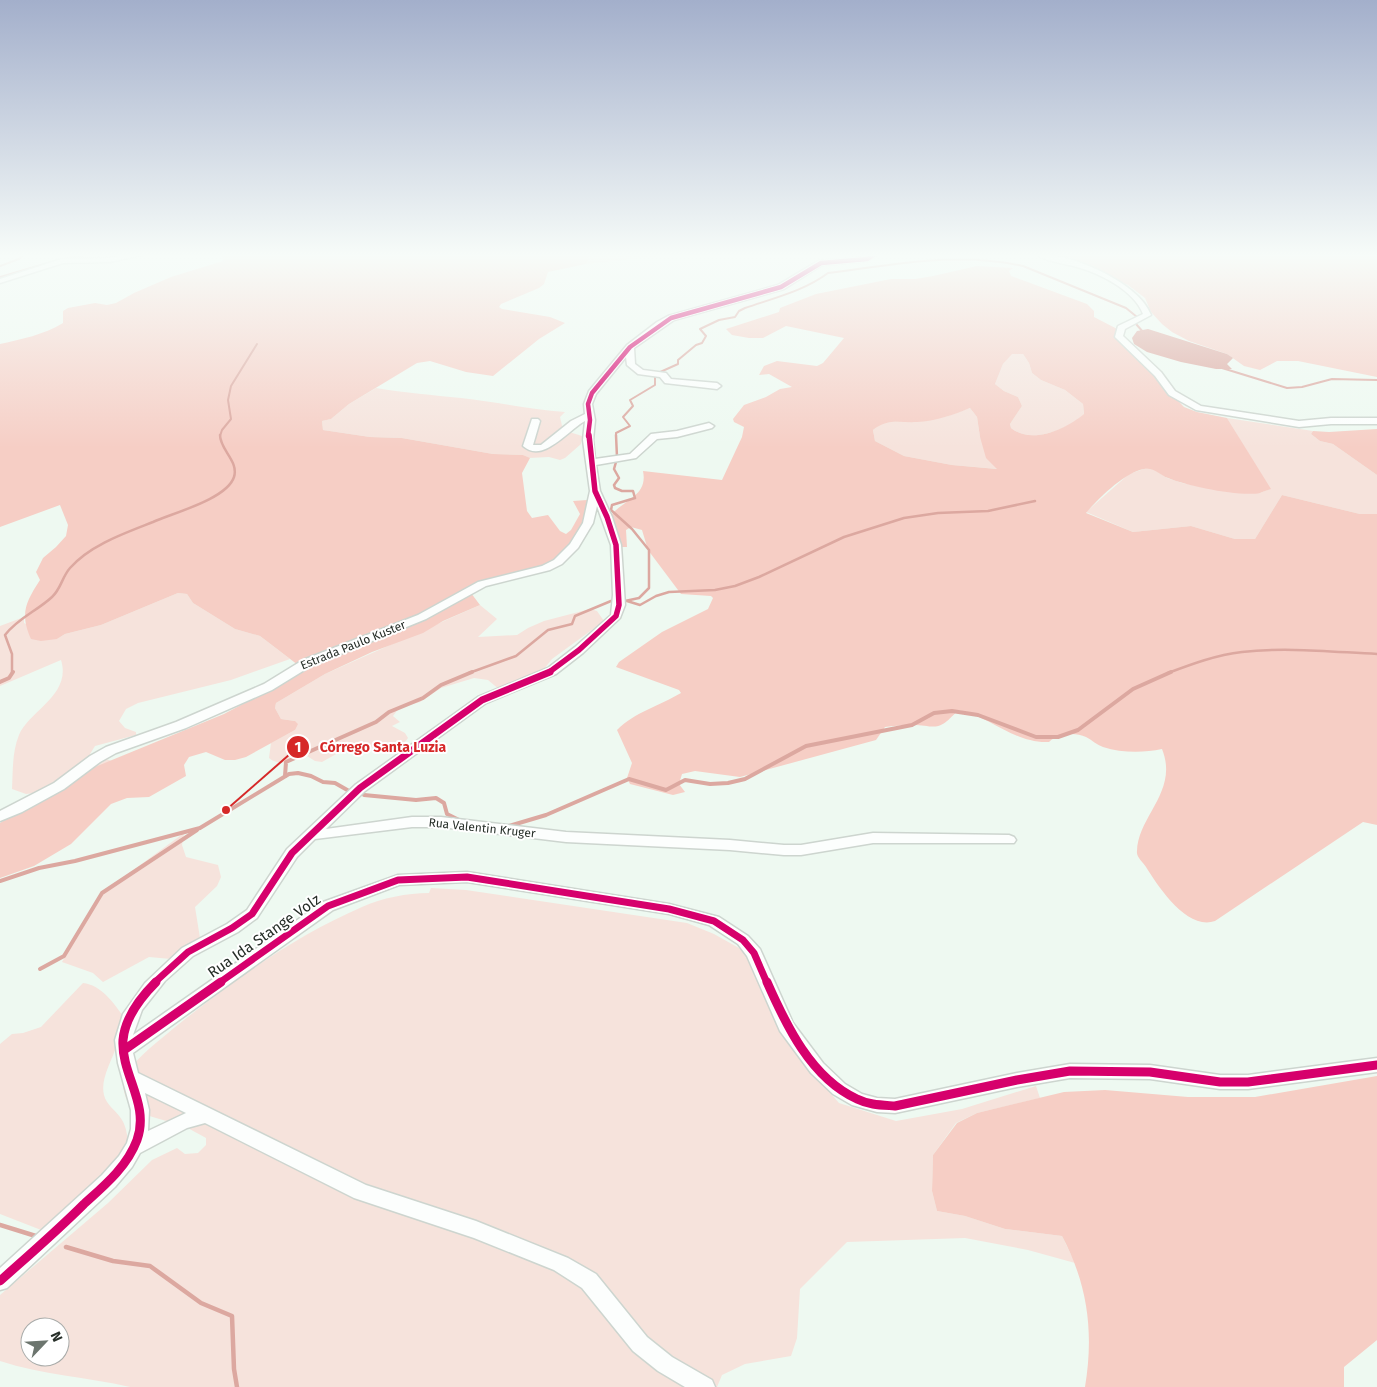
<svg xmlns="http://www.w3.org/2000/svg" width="1377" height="1387" font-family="'Fira Sans',sans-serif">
	<rect width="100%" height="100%" fill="#eef9f1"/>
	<!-- green -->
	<g fill="#f6e3dc" fill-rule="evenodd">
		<path d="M591,254H678L586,264Z"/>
		<path d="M1011,354H1023L1029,363L1032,373L1041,380L1065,390L1083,404L1084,415C1066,429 1032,445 1011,428L1010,424L1022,406L1018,397L1004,391L995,384L1003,364Z"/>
		<path d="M376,388C405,393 433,395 461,398C495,402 530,409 565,412L560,417L563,430L582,436L581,444L565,458L560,460L549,457L529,458L523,455L493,454L402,438L370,437L323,430L322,421L331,419L349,404Z"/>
		<path d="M970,408L977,417L980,437L998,469L952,465L904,456L875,441L873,430L881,423L945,417Z"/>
		<path d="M1227,418L1313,431L1311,434L1320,441L1333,444L1377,475V514H1360L1282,495L1255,539H1235L1191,526L1133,532L1086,512L1129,474L1144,469L1152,468L1167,478L1182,483L1209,488L1243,493H1260L1270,489Z"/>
		<path d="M178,593L187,594L193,603L235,629L260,636L290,659L231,680L138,703L126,709L119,721L125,728L136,732V735L95,746L90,754L112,761L73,776L42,792L26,794L12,789C13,771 12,752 19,735C29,711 72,695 61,660L0,686V626L24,617V623L57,639L65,634L101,625Z"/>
		<path d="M480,605L497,619L478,637L517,635L528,628L544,621L590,609L597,611L604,621L552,659L544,669L500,690L488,680L474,678L441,688L420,702L399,708L393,716L400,722L392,726L405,733L408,738C401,751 368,749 354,744L322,762L315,761L307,756C294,759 281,768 269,758L271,743L295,730V721L281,719L275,708L276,703L325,674Z"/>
		<path d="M184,833L182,845L186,857L218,865L221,877L217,886L195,907L200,938L198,952L171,959L149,957L103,982L93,973L62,962L102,893Z"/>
		<path d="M431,888L466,890L687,923L714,934L739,948L755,962L805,1064L839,1103L896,1121L962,1109L1036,1086L1040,1098L977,1113L956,1123L933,1155L932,1191L937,1211L965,1216L1005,1229L1062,1236L1075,1263L1028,1250L965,1238L847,1242L800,1289L797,1338L791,1356L745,1364L722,1375L717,1387H130C87,1377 42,1375 0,1361V1295L108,1203L152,1160L177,1148L185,1154L198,1153L206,1145V1138C198,1134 191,1129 183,1126C166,1119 134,1117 126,1098C124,1093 122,1085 124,1080C130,1062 160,1040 174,1028C232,981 293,937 362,907C382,898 407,893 429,893ZM30,1327H60V1357H30Z"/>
		<path d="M83,983C101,985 113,1002 123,1016C120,1026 119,1037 116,1047C112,1061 100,1079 104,1095C106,1105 117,1111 122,1120C127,1128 127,1137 129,1146L54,1235L0,1214V1044L12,1034L23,1033L41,1027Z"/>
	</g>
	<!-- forest -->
	<g fill="#f6cec5" fill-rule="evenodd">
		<path d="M217,254H591L586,264L548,272L544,284L539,288L501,304L499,307L502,309L550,317L565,323L539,339L493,376L466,372L430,361L417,363L349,404L331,419L322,421L323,430L370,437L402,438L493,454L523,455L530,458L522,473L527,511L532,518L548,515L560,531L566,534L571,530L580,514L573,501L587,500L594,506L566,558L482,586L471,593L480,605L443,621L423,633L372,652L325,674L276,703L275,708L281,719L295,721L298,724L295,730L246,757L235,760H225L206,752L189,757L184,765L186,776L149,797L127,798L111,804L71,844L34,866L0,878V823L73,776L224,714L260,695L298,665L260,636L235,629L193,603L187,594L178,593L101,625L65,634L57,639L41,641L31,639C20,614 25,603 40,580L36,572L43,558L56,547L66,536L68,525L60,505L0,527V344C22,339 43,335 63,323V311L68,308L95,303L107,305L116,303L134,293L171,277L223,261L222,257Z"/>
		<path d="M1065,254H1377V377L1298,361H1277L1260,370L1244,366L1227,354L1189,341L1172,332L1162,324L1151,312L1145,298L1128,285L1078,264Z"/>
		<path d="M977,266L1013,268L1009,271L1011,276L1087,304L1094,311V317L1123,332L1122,342L1184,407L1197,412L1227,418L1271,489C1267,490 1263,492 1260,493C1240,497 1187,486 1168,478C1160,475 1154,467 1144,469C1125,472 1099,498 1086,513L1133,532L1191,526L1235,539H1255L1282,495L1360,514H1377V825L1363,822L1215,921C1187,931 1158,886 1146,867C1143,862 1136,857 1137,851C1138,816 1179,791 1162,749C1143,753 1122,753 1103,747C1097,745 1092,740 1086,737C1075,732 1058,733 1049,742C1015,744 990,716 958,710C936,735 935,724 909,725C901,725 893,726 885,727L876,740L740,777L695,771L682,774L679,784L685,792L673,795L630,784L627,778L632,763L617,730C635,712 659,706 681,693L679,690L616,667L619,662L662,632L708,609L713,598L711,596L681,594L648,550L642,530L631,527L626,530L627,547H611L612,514C626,499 648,495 643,471L722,480L742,437L744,427L734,422L733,419L744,405L766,397L780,389L792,387L769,374L759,375L764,366L777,361L817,366L823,363L844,338L786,326L763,338H749L732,335L726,329L779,312L780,308L816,294L891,279H915L933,276ZM1012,354H1023L1029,363L1032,373L1041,380L1065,390L1083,404L1084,414C1066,429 1032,445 1011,428L1010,424L1022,406L1018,397L1004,391L995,384L1003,364ZM970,408L977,417L980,437L986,458L997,469L952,465L904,456L875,441L873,430C888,418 900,423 917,422C935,421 954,415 970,408Z"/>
		<path d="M1377,429V475L1333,444L1320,441L1311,434L1313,431L1329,432Z"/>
		<path d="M1377,1076V1340L1344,1367V1387H1085C1094,1333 1088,1285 1062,1236L1005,1229L965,1216L937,1211L932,1191L933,1155L957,1123L977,1113L1064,1092L1105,1090L1188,1097H1255Z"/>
	</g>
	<!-- water -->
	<path fill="#dca8a0" d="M1148,329L1227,354L1233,358L1227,364L1232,369H1216L1181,362L1147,352L1134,344L1132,338L1137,331Z"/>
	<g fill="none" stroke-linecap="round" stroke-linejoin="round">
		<!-- stream-far3 -->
		<g stroke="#dca8a0" stroke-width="2">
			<path d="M64,259L85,255L117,254"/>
			<path d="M0,266L19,259L25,254"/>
			<path d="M0,277L58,260"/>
			<path d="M1136,324L1144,333"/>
			<path d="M1222,368L1287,388L1302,387L1332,379L1377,380"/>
			<path d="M658,373L678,364V360L696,345L702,343L706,336L700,329L719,320L735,317L739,311L745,308C774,298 804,291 828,273C893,265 958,251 1023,266L1126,308L1137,317L1135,318"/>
			<path d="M220,436L222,430L231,419L228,400L231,386L257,344"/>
			<path d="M616,436V433L630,426L623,417L633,406L630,400L655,385V376"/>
		</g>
		<!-- stream-far2 -->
		<g stroke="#dca8a0" stroke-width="2.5">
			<path d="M616,435L617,457"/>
			<path d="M616,462L614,469L619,478L614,485L615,488L622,491H633L635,498L612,505L611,510L632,529L649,550V588L639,598L625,601"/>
			<path d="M627,601L640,605L656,596L669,592L715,590L735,586L759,577L844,537L904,518L938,513L988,511L1035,501"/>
			<path d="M12,673V654L5,635C18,618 37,611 52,597C61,589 62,577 70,568C90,545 125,533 153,522C173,513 227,499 234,477C239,461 220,450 220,435"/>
			<path d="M469,673L516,656L548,630L572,624L575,616L611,601"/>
			<path d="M1168,673C1192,664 1216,655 1242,652C1286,647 1333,652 1377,654"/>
		</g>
		<!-- stream-far1 -->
		<g stroke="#dca8a0" stroke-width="4">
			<path d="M0,682L9,678L13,672"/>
			<path d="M285,776L286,762L376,722L389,712L423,698L441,685L472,672"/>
			<path d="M364,795L416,800L436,798L444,803L447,814L461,821"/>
			<path d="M509,826L546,815L629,779L666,790L685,780L710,784L728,783L745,779L806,746L912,725L934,713L952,711L978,715L1036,737H1058L1078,730L1133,689L1171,672"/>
			<path d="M0,881L39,868L75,861L200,828L289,774L298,773L311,776L323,782L335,783L349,791"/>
			<path d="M40,969L64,956L102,893L197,830"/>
		</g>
		<!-- stream -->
		<g stroke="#dca8a0" stroke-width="4.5">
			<path d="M0,1225L39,1237"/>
			<path d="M66,1247L113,1261L150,1266L201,1303L232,1316L234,1369L237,1387"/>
		</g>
		<defs>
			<g id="minor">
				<path d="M131,254H146L110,262L63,263L0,283V279L62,259L110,258Z"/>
				<path d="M870,254H879L867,261L822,265L784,289L674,320L634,348L635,364L643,370L666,373L671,379L717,383L721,386L717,389L665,383L660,377L638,374L627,365L626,357L596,394L592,404L595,420L593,440L595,459L630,454L651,434L677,431L709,423L714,426L712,428L677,437L657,439L636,458L596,465L600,491L612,517L621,545L625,605L620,618L583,653L556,674L486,703L365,791L326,829L412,817H441L566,832L730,840L784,845H801L873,833L1009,835L1014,837L1016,840L1014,843H873L801,855H784L730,850L566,842L441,827H412L315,839L297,857L257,918L238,932L193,956L165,981L142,1010L133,1035L323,902L398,875L467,872L669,904L719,917L748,936L760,949L793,1023L823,1063L845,1084L862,1094L877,1098L895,1099L1017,1073L1070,1064L1150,1065L1220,1075H1248L1377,1058V1072L1248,1089H1220L1150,1079L1070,1078L1017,1087L895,1113L877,1112L852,1105L833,1094L811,1073L780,1031L747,956L738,944L709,925L669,914L467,882L399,885L333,910L133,1053L138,1073L366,1185L476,1221L568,1258L596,1274L647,1337L672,1357L712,1380L715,1387H685L658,1371L633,1351L582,1288L554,1270L474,1238L354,1198L205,1123L187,1128L140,1153L132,1167L115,1187L7,1288L0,1290V1268L102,1175L119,1156L127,1143L131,1129V1110L118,1063L115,1040L123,1014L145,983L182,948L227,924L247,910L287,849L355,785L478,697L548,668L575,647L611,615L613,595L611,545L597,506L593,523L578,548L562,564L550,570L486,586L426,619L311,666L272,690L186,728L116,753L100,762L64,789L22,812L0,821V811L54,783L90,756L106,747L176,722L264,684L303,660L418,615L478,582L542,566L554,560L570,544L583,523L590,491L583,440L585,421C568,430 543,464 523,446L532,419H538L540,421L533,445H541L571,421L585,414L584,404L589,391L627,345L657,322L668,316L778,285L818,261L865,257ZM145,1093L186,1113L148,1131L149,1110Z"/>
				<path d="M1035,254C1068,252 1139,282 1151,315L1125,329L1123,336L1161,372L1175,391L1201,406L1299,421L1331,418H1377V424H1331L1299,427L1196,410L1169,395L1155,376L1115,337L1118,326L1143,314C1134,290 1099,273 1077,267C1064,263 1046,262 1035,254Z"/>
			</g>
		</defs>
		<!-- minor casing -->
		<use href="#minor" stroke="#cdd5cf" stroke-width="3"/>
		<!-- minor -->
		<use href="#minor" fill="#fcfefd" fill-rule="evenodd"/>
		<defs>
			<path id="cycleway-far3" d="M588,436L590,420L588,404L592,393L630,347L671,318L781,287L821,263L867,259L875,254"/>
			<path id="cycleway-far2" d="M548,673L579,650L616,616L619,605L616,545L607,517L595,491L589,435"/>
			<g id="cycleway-far1">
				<path d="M154,983L188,952L232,928L252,914L292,853L360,788L482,700L550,672"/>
				<path d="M219,983L328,906L398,880L467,877L669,909L714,921L743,940L754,953L767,983"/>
			</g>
			<g id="cycleway">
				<path d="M767,982C786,1025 811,1078 857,1099C869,1105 882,1105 895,1106L1017,1080L1070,1071L1150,1072L1220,1082H1248L1377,1065"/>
				<path d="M124,1050L221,982"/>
				<path d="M0,1281C28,1256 57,1231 84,1204C104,1186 127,1167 137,1140C150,1104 121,1075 123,1040C125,1017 140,998 156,982"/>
			</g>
		</defs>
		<!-- cycleway-far3 casing -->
		<use href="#cycleway-far3" stroke="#fff" stroke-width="6"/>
		<!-- cycleway-far2 casing -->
		<use href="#cycleway-far2" stroke="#fff" stroke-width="8"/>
		<!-- cycleway-far1 casing -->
		<use href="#cycleway-far1" stroke="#fff" stroke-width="10"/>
		<!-- cycleway casing -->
		<use href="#cycleway" stroke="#fff" stroke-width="12"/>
		<!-- cycleway-far3 -->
		<use href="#cycleway-far3" stroke="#d6006c" stroke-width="4.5"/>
		<!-- cycleway-far2 -->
		<use href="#cycleway-far2" stroke="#d6006c" stroke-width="5.5"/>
		<!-- cycleway-far1 -->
		<use href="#cycleway-far1" stroke="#d6006c" stroke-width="7"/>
		<!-- cycleway -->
		<use href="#cycleway" stroke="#d6006c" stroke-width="9"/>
	</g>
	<!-- sky -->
	<linearGradient id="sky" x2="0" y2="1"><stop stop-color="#a3afcb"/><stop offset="0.57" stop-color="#f7fcf9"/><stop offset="1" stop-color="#f7fcf9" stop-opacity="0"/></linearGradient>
	<rect width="1377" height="448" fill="url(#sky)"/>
	<g text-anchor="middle" stroke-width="4" stroke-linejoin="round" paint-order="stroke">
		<!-- street labels -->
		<g font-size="12" fill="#262e28" stroke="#fff">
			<text transform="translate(353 645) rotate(-22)" y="4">Estrada Paulo Kuster</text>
			<text transform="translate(482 828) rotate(6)" y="4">Rua Valentin Kruger</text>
		</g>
		<!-- near-street labels -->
		<g font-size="15" fill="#262e28" stroke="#fff">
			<text transform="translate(264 936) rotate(-35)" y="5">Rua Ida Stange Volz</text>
		</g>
	</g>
	<!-- callouts -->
	<path fill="none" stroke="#d62828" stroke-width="2" d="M226 810L298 747"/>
	<g fill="#d62828" stroke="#fff" stroke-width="2">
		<circle cx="226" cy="810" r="5"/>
		<circle cx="298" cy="747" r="12"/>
	</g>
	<g font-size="15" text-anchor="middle" font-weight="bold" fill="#fff">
		<text x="298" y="752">1</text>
	</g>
	<g font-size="14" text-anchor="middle" font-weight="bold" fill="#d62828" stroke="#fff" stroke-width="4" stroke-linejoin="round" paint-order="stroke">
		<text x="383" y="752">Córrego Santa Luzia</text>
	</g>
	<!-- north arrow -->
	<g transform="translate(45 1342) rotate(65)"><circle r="24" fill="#ffffff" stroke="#a8aba9"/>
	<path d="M0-4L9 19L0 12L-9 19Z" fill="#6c756e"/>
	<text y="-8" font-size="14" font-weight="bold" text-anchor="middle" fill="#262e28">N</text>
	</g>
</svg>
